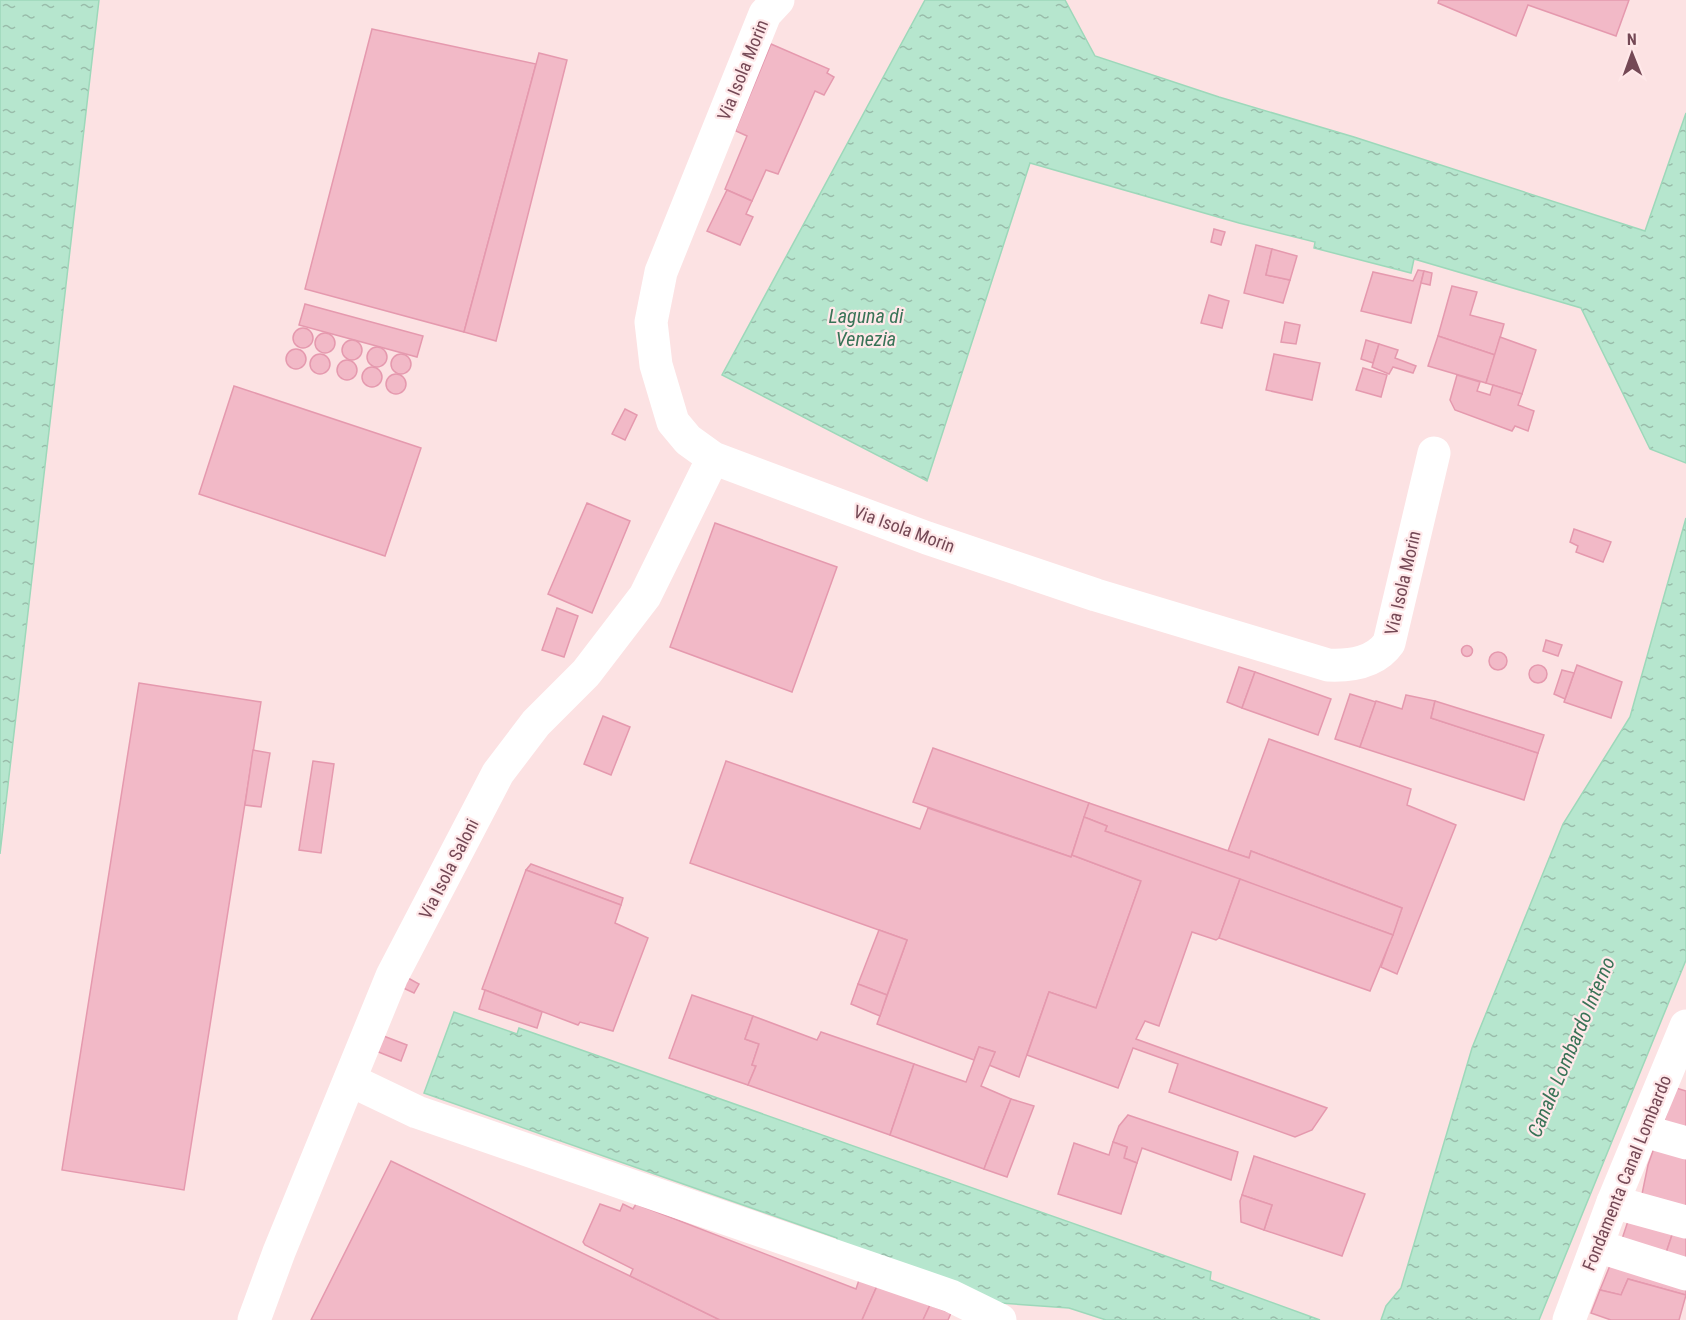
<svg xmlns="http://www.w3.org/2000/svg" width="1686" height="1320" font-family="'Roboto Condensed',sans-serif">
	<defs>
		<pattern id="water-ripples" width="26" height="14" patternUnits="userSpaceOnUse" patternTransform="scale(1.5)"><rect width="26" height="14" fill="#b6e6ce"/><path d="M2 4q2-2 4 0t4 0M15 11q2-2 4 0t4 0" fill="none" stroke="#99bcaa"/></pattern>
	</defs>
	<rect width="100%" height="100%" fill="#fce2e3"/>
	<!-- water -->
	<g fill="url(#water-ripples)" stroke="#9dd8ba" stroke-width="1.5">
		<path d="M0,0H99L0,854Z"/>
		<path d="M925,0H1065L1095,56L1219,97L1354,137L1645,231L1686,113V463L1650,449L1581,308L1414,259L1411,273L1314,248L1315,242L1239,223L1030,163L927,481L722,375Z"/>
		<path d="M1686,518V960L1539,1320H1381L1386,1306L1401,1288L1472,1048L1563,824L1630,717Z"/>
		<path d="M454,1012L517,1034L519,1028L1211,1272L1210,1280L1320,1320H1106L1069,1308L986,1302L836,1245L837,1238L424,1093Z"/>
	</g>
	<!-- building -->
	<g fill="#f2b9c7" stroke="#e599ae" stroke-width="1.5">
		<path d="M1439,0H1629L1616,36L1528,5L1516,36L1438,3Z"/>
		<path d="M372,29L536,64L464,332L305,289Z"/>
		<path d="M771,44L829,69L827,73L834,77L824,95L815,91L778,174L766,170L752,201L725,189L747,136L736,131V129Z"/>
		<path d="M539,53L567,60L496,341L464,332Z"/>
		<path d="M727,190L752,201L746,214L753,217L740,245L707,231Z"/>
		<path d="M1214,229L1225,232L1221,245L1211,242Z"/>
		<path d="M1256,245L1272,249L1266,275L1290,280L1283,303L1244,293Z"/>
		<path d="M1272,249L1297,256L1290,280L1266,275Z"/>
		<path d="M1418,270L1424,271L1411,323L1361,311L1373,272L1413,281Z"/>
		<path d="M1424,271L1432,273L1430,285L1421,283Z"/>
		<path d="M1452,286L1477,292L1470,315L1504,324L1495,355L1438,336Z"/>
		<path d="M1209,295L1229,301L1222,328L1201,323Z"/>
		<path d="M305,304L423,336L417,357L299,325Z"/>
		<path d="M1285,322L1300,325L1296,344L1281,342Z"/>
		<circle cx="303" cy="338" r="10"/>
		<circle cx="325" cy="343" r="10"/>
		<path d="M1438,336L1495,355L1486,383L1428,366Z"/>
		<path d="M1500,337L1536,350L1522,394L1486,383Z"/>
		<circle cx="352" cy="350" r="10"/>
		<path d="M1366,340L1379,344L1373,363L1361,359Z"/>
		<path d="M1379,344L1398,350L1395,358L1416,366L1413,373L1393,367L1389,374L1372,367Z"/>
		<circle cx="377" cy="357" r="10"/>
		<circle cx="296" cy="359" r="10"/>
		<circle cx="401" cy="364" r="10"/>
		<circle cx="320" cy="364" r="10"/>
		<path d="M1274,354L1320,363L1312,400L1266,390Z"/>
		<circle cx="347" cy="370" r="10"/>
		<circle cx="372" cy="377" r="10"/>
		<path d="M1363,368L1387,375L1381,397L1356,390Z"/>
		<circle cx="396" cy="384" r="10"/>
		<path d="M1457,375L1480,382L1477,391L1490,395L1493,385L1522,394L1518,405L1534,411L1528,431L1515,426L1512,431L1455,410L1450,400Z"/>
		<path d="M234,386L421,448L385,556L199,494Z"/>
		<path d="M625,409L637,415L625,440L612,434Z"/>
		<path d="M587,503L630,521L592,613L548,594Z"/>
		<path d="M715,523L837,567L792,692L670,647Z"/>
		<path d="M1574,529L1611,542L1603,562L1576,552L1578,546L1570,542Z"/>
		<path d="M557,608L578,616L564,657L542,650Z"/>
		<path d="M1546,640L1562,645L1558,656L1543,651Z"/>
		<circle cx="1467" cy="651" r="5.5"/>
		<circle cx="1498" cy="661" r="9"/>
		<path d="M1577,665L1622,682L1611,718L1564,702Z"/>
		<circle cx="1538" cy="674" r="9"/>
		<path d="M1239,667L1255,672L1242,708L1227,702Z"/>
		<path d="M1562,670L1574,673L1565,699L1554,694Z"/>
		<path d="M1255,672L1331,699L1318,735L1242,708Z"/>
		<path d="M139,683L261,702L184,1190L62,1170Z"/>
		<path d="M1350,694L1376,702L1360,747L1335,739Z"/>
		<path d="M1406,695L1435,701L1431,718L1538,753L1524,800L1360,747L1376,701L1402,709Z"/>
		<path d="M1435,701L1544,735L1538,753L1431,718Z"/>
		<path d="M603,716L630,727L611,775L584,764Z"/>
		<path d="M1269,739L1411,789L1407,805L1456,825L1397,974L1381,967L1402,908L1251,851L1249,858L1228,851Z"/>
		<path d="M933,748L1089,803L1071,857L913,802Z"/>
		<path d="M253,750L270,753L261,807L245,805Z"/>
		<path d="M313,761L334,764L321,853L299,850Z"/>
		<path d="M726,761L920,829L928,808L1071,857L1072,855L1141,881L1096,1008L1049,992L1019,1077L989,1065L995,1052L979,1047L974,1060L877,1024L907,940L690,863Z"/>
		<path d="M1089,803L1249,858L1251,851L1402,908L1393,935L1105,831L1107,826L1084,817Z"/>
		<path d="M1084,817L1107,826L1105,831L1240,879L1219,938L1216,940L1192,932L1159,1026L1145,1021L1136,1039L1327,1108L1312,1130L1295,1137L1169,1092L1178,1064L1133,1048L1118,1088L1027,1055L1049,992L1096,1008L1141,881L1072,855Z"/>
		<path d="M531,864L623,898L621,905L526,870Z"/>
		<path d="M526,870L621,905L615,923L648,938L613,1031L580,1022L578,1025L482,989Z"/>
		<path d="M1240,879L1393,935L1370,991L1219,938Z"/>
		<path d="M879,930L907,940L887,995L858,984Z"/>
		<path d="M408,978L419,984L414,993L403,988Z"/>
		<path d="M858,984L887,995L880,1016L851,1004Z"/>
		<path d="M485,990L542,1012L537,1028L479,1009Z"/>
		<path d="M692,995L753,1016L745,1039L759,1044L752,1065L756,1066L748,1085L669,1058Z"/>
		<path d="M753,1016L817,1040L821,1032L914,1064L890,1135L748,1085L756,1066L752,1065L759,1044L745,1039Z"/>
		<path d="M381,1035L407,1045L401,1061L376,1051Z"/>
		<path d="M979,1047L995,1052L981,1086L1011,1099L984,1169L890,1135L914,1064L966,1082Z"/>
		<path d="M1676,1088L1686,1091V1139L1660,1132Z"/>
		<path d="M1011,1099L1034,1106L1007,1177L984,1169Z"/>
		<path d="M1128,1115L1238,1152L1231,1180L1142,1148L1137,1163L1124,1158L1127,1147L1113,1142L1119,1126Z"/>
		<path d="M1113,1142L1127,1147L1124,1158L1137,1163L1121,1214L1058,1194L1074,1143L1109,1155Z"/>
		<path d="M1654,1148L1686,1157V1210L1642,1194L1648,1165Z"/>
		<path d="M1254,1156L1365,1194L1342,1256L1264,1230L1272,1205L1242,1195Z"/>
		<path d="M391,1161L630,1276L720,1320H311Z"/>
		<path d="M1242,1195L1272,1205L1264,1230L1241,1222L1240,1201Z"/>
		<path d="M600,1204L620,1211L623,1204L633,1209L636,1204L856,1289L859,1280L877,1286L862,1320H720L630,1276L633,1269L585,1245L583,1242Z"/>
		<path d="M1628,1221L1675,1226L1665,1256L1621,1242Z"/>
		<path d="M1675,1226L1686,1229V1264L1665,1256Z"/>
		<path d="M1611,1263L1686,1288V1295L1628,1279L1621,1295L1600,1290Z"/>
		<path d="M1628,1279L1686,1295L1679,1320H1611L1591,1313L1600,1290L1621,1295Z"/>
		<path d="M877,1286L930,1305L923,1320H862Z"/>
		<path d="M930,1305L951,1313L948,1320H923Z"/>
	</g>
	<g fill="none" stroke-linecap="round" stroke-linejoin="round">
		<!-- minor -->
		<g stroke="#fff" stroke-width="33">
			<path d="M778,0L765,14L661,272L651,322L656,365L673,422L688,440L713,458L927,538L1096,595L1328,665C1351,666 1375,663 1389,643L1434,453"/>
			<path d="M350,1080L417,1112L951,1296L1000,1320"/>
			<path d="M1644,1131L1686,1143"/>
			<path d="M1613,1202L1686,1222"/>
			<path d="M1597,1246L1686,1274"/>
			<path d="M254,1320L279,1252L392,976L498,773L536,723L586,673L645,596L713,458"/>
			<path d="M1569,1320L1613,1202L1686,1026"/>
		</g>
	</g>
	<g text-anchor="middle" stroke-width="4.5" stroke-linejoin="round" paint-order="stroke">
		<!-- street labels -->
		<g font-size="18" fill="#744855" stroke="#ffe8e9">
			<text transform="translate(743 70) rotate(-68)" y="6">Via Isola Morin</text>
			<text transform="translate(904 529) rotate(20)" y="6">Via Isola Morin</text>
			<text transform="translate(1403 583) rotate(-77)" y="6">Via Isola Morin</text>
			<text transform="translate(449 869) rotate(-63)" y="6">Via Isola Saloni</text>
			<text transform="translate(1627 1173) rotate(-68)" y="6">Fondamenta Canal Lombardo</text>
		</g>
		<!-- water labels -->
		<g font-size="20" font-style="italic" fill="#397357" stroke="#ffe8e9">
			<text x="866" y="323">Laguna di<tspan x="866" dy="23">Venezia</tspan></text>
			<text transform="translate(1571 1047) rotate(-67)" y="7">Canale Lombardo Interno</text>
		</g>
	</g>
	<!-- north arrow -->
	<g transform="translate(1632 54) rotate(359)" stroke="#ffe8e9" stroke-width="4.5" paint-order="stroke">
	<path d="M0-4.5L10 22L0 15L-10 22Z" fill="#744855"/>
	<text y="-9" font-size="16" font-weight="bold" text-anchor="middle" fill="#744855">N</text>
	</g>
</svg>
